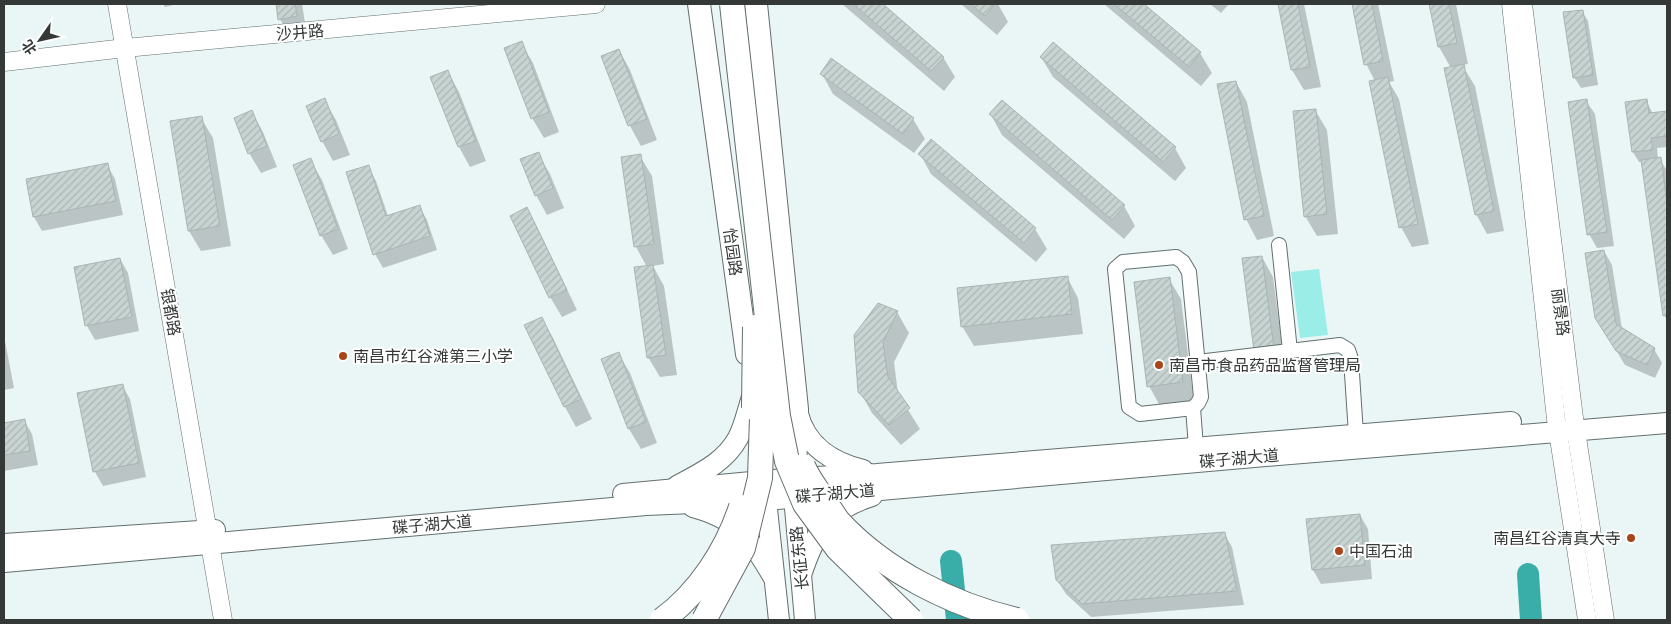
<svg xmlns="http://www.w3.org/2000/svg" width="1671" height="624" font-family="'Zilla Slab','Noto Sans SC',serif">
	<defs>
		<pattern id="building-hatch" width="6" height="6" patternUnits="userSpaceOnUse" patternTransform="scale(1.25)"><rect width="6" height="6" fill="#c7d4d2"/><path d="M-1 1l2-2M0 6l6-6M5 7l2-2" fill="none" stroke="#acb7b5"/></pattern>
	</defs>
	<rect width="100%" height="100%" fill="#e9f6f5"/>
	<!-- green -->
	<path fill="#9beee8" d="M1319,269L1328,335L1300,338L1291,272Z"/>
	<!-- shadow -->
	<g fill="#0003">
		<path d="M163,4H177L165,7Z"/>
		<path d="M277,4H302L307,36L291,39L280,19Z"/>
		<path d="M842,4H881L943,57L955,77L944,91Z"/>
		<path d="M961,4H998L1008,22L997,35Z"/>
		<path d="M1104,4H1142L1200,53L1212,73L1201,86Z"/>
		<path d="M1210,4H1229L1221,13Z"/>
		<path d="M1279,4H1304L1321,87L1304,90L1292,70Z"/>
		<path d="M1353,4H1378L1394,81L1389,82L1399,99L1429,244L1412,247L1401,227L1375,81L1366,64Z"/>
		<path d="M1430,4H1456L1468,64L1462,65L1475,86L1504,231L1487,234L1476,214L1451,68L1439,47Z"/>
		<path d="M1582,11L1588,21L1598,85L1581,88L1574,77Z"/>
		<path d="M521,43L533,63L559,132L544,138L532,118Z"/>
		<path d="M619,50L630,70L657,140L641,146L630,126L603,56Z"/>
		<path d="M1041,57L1175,148L1186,168L1175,181L1053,77Z"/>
		<path d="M448,72L459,92L486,161L470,167L459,147L432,78Z"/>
		<path d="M822,74L913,119L925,139L914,153L833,94Z"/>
		<path d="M1236,82L1247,102L1274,236L1257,240L1246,219Z"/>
		<path d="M324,100L336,120L350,155L333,161L322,141Z"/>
		<path d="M1646,100L1653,114L1667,112V147L1657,148L1658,159H1660L1667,171V320L1664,315L1643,162H1639L1633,152L1626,103Z"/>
		<path d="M1586,101L1595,114L1614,246L1597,248L1589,234Z"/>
		<path d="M1315,110L1327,130L1338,234L1317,236L1305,216Z"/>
		<path d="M252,112L263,132L277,167L261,173L249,153Z"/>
		<path d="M991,115L1124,206L1135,226L1124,239L1002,135Z"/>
		<path d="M201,118L213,138L231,246L201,251L189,231Z"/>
		<path d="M931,141L1035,229L1047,249L1036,262L931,174L920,154Z"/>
		<path d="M538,154L550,174L564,208L547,215L536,195Z"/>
		<path d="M640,156L652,176L664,264L653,266L664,286L677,375L660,377L648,357L647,267L636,247Z"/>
		<path d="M310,160L322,180L348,249L333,255L321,235Z"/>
		<path d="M107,165L115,179L123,215L42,231L34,217L27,180Z"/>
		<path d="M368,167L376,181L388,216L419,206L427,220L437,250L383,268L375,254Z"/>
		<path d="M527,209L538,229L577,310L562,317L550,297Z"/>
		<path d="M1604,251L1612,265L1622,329L1654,349L1662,363L1655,378L1625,365L1605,332Z"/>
		<path d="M1262,257L1273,277L1285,368L1267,371L1255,350Z"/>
		<path d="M120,259L128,273L139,331L95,340L87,326L75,268Z"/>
		<path d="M1067,277L1078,298L1083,334L974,346L962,326Z"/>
		<path d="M1169,279L1181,299L1194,402L1160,406L1149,386Z"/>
		<path d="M897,312L909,333L894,362L898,394L920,429L901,445L872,413L860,392L855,336Z"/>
		<path d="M541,318L553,338L592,419L576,427L565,407L526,326Z"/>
		<path d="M4,336L14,388L4,390Z"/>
		<path d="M618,353L630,373L657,443L641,449L629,429L603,359Z"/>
		<path d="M122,385L130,399L146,477L103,486L95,472Z"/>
		<path d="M24,420L32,434L38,465L4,471V424Z"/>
		<path d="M1360,515L1368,529L1372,579L1321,584L1313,570Z"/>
		<path d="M1224,533L1232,547L1244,605L1091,617L1066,594L1057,580Z"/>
	</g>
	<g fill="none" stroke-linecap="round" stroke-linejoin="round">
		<!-- river -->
		<g stroke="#39ada7" stroke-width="22">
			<path d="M951,561L957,620"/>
			<path d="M1528,574L1531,620"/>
		</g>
	</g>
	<!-- building -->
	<g fill="url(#building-hatch)" stroke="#a8b5b3">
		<path d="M276,4H295L297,16L278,20Z"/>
		<path d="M853,4H883L944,57L931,71Z"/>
		<path d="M971,4H995L985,16Z"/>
		<path d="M1114,4H1144L1201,52L1189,67Z"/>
		<path d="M1278,4H1298L1310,67L1291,70Z"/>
		<path d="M1352,4H1372L1383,61L1364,65Z"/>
		<path d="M1429,4H1449L1457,43L1438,47Z"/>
		<path d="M1583,10L1593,75L1573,78L1563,12Z"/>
		<path d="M522,41L549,112L531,119L504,48Z"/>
		<path d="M1053,42L1176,147L1163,162L1040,57Z"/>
		<path d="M619,49L647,119L628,126L601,56Z"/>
		<path d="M831,58L914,118L903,134L820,74Z"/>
		<path d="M1464,64L1494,211L1475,215L1444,68Z"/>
		<path d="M448,70L476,141L458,147L430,77Z"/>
		<path d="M1388,77L1418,224L1399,228L1369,81Z"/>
		<path d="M1236,81L1264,216L1244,220L1217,84Z"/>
		<path d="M325,98L339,134L321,142L306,106Z"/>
		<path d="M1587,99L1607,232L1587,235L1568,102Z"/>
		<path d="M1647,99L1649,113L1667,111V136L1651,138L1653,150L1632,152L1625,102Z"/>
		<path d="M1002,100L1125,205L1112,220L989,114Z"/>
		<path d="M1316,109L1327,214L1304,217L1293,111Z"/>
		<path d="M252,110L267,146L248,154L234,118Z"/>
		<path d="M202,116L220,226L188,231L170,121Z"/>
		<path d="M931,139L1036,228L1024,243L918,154Z"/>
		<path d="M539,152L553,188L535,196L520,159Z"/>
		<path d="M641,154L654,244L634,247L621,157Z"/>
		<path d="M1661,157L1667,203V315L1663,316L1641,160Z"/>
		<path d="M311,158L338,229L320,236L293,165Z"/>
		<path d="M108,163L116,201L33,217L26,179Z"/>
		<path d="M369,165L386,216L420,205L430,236L373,255L346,172Z"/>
		<path d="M527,207L567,290L549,298L510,216Z"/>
		<path d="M1604,250L1616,324L1655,348L1647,365L1616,351L1595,318L1585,253Z"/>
		<path d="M1262,256L1274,348L1254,351L1242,258Z"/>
		<path d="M120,258L132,317L85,326L74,267Z"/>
		<path d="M653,265L666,355L647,358L634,267Z"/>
		<path d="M1068,276L1072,314L961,327L957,288Z"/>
		<path d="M1170,277L1183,382L1147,387L1134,282Z"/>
		<path d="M878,303L898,311L883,342L888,377L910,408L889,425L858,392L854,335Z"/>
		<path d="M542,317L581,399L564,407L524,325Z"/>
		<path d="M619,352L646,422L628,429L601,359Z"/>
		<path d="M123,384L139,463L93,472L77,393Z"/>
		<path d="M25,419L30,451L4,455V423Z"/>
		<path d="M1360,514L1365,565L1312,570L1306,519Z"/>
		<path d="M1225,532L1237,591L1082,604L1056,580L1051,545Z"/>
	</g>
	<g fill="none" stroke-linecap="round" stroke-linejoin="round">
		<defs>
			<g id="minor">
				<path d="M1279,245L1290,351"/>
				<path d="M1198,362L1340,345L1348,350L1351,359L1356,434"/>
				<path d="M1193,408L1198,403L1201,397L1189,272L1183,262L1176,257L1123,262L1115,269L1129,407L1140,414L1193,408L1196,447"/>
			</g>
			<g id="tertiary">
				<path d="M117,4L223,620"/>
				<path d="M1511,4L1556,419L1587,620"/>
				<path d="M1523,4L1574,418L1605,620"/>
				<path d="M4,62L125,48L596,4"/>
			</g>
			<g id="secondary">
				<path d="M798,414C806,446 833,463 863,470"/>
				<path d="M677,486C701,473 725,462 738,438C745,425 748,408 753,394"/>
				<path d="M623,494L795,478L877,474L1511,422"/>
				<path d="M794,497L805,620"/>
				<path d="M766,500L779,620"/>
				<path d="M693,507C739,519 751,540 774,578"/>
				<path d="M4,544L215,530"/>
				<path d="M4,562L646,505L766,500L1278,455L1667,423"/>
				<path d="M801,575C815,533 827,510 872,496"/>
			</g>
			<g id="primary">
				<path d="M699,4L747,354"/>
				<path d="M756,4L797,409L795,473"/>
			</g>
		</defs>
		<!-- minor casing -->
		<use href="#minor" stroke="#636f6e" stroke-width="16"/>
		<!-- tertiary casing -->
		<use href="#tertiary" stroke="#636f6e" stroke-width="19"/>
		<!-- secondary casing -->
		<use href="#secondary" stroke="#636f6e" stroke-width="22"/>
		<!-- primary casing -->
		<use href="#primary" stroke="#636f6e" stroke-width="24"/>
		<!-- minor -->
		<use href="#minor" stroke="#fff" stroke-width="14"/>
		<!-- tertiary -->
		<use href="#tertiary" stroke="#fff" stroke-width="18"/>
		<!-- secondary -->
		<use href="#secondary" stroke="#fff" stroke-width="20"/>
		<!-- primary -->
		<use href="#primary" stroke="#fff" stroke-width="22"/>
		<defs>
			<g id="trunk-bridge">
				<path d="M732,4L778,416L787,461L805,504L838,549L911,620"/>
				<path d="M754,408L755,327"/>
				<path d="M803,466C808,478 816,488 823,499C828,506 833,514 838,521C884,571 952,605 1017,620"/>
				<path d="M662,620C699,593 727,550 741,507"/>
				<path d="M704,620L743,548L760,478L762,418L760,391"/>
			</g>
		</defs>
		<!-- trunk-bridge casing -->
		<use href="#trunk-bridge" stroke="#636f6e" stroke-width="26" stroke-linecap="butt"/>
		<!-- trunk-bridge -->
		<use href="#trunk-bridge" stroke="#fff" stroke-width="24"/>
	</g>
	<!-- markers -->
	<g fill="#aa441a" stroke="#fff" stroke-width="2">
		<circle cx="343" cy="356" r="5"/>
		<circle cx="1159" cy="365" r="5"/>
		<circle cx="1631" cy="538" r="5"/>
		<circle cx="1339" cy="551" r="5"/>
	</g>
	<g text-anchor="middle" stroke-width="4" stroke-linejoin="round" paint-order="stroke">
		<!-- street labels -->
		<g font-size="16" fill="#343938" stroke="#fff">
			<text transform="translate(300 32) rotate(-5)" y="6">沙井路</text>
			<text transform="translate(733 252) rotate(82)" y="6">怡园路</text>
			<text transform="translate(171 312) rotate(80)" y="6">银都路</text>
			<text transform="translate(1561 312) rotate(83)" y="6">丽景路</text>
			<text transform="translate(1239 458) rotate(-5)" y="6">碟子湖大道</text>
			<text transform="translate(835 493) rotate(-5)" y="6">碟子湖大道</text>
			<text transform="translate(432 524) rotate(-5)" y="6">碟子湖大道</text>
			<text transform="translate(799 558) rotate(-96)" y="6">长征东路</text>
		</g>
		<!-- poi labels -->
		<g font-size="16" fill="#343938" stroke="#fff" text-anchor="start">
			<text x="353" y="362">南昌市红谷滩第三小学</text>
			<text x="1169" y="371">南昌市食品药品监督管理局</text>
			<text x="1621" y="544" text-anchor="end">南昌红谷清真大寺</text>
			<text x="1349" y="557">中国石油</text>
		</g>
	</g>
	<!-- border -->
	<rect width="1671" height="624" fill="none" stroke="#343938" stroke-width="10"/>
	<!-- north arrow -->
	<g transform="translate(40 40) rotate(236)" stroke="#ffffff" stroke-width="4" paint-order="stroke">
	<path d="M0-4L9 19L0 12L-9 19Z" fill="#343938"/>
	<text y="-8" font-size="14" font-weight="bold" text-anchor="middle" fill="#343938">北</text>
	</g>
</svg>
